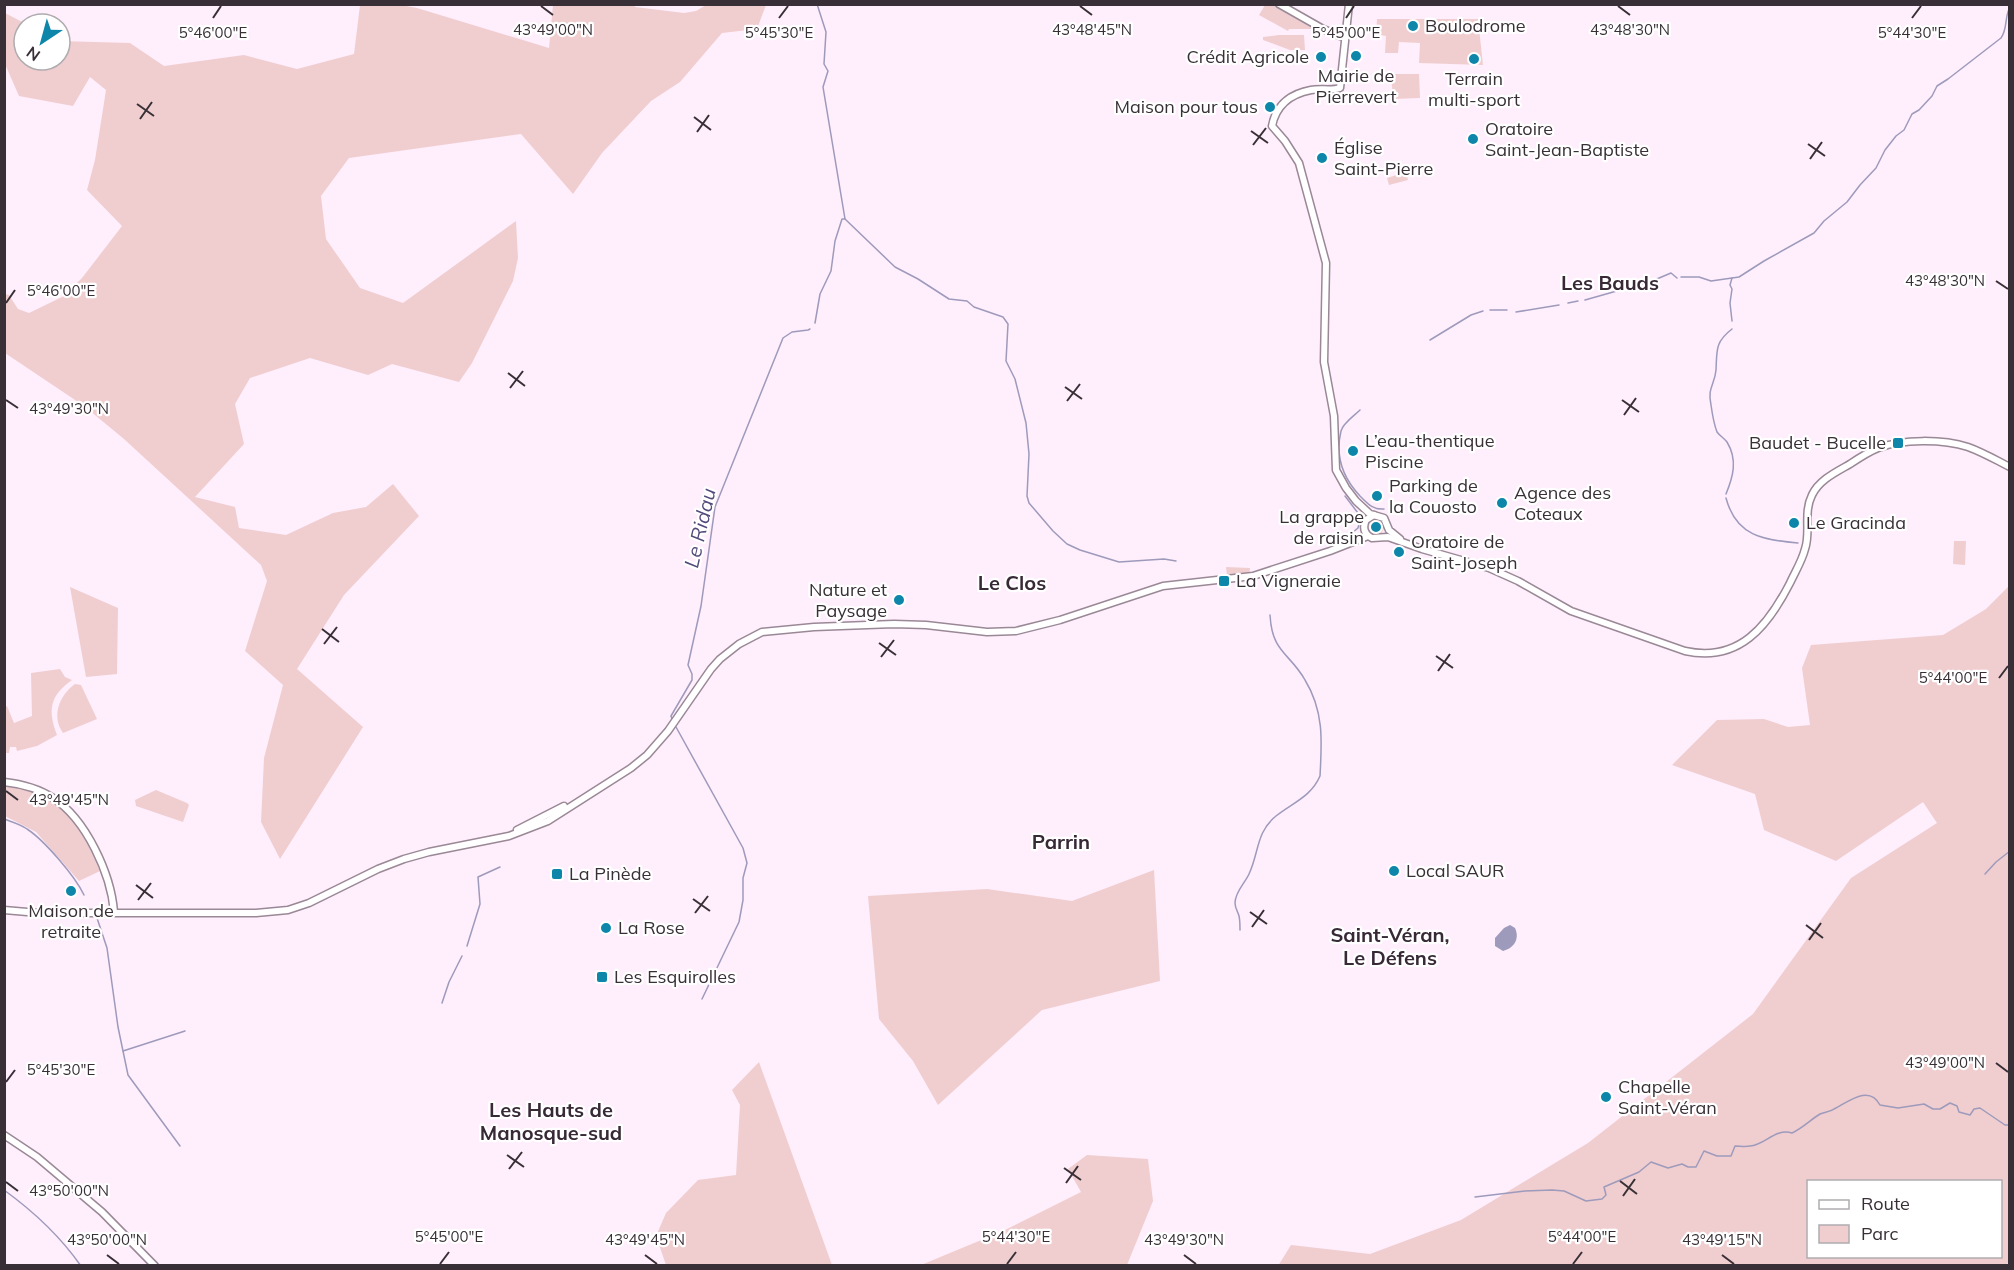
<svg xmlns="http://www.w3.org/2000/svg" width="2014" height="1270" font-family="Mulish,sans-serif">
	<rect width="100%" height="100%" fill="#ffeefc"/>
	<!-- green -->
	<g fill="#f0ced0" fill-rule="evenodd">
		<path d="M360,5H401L417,8L549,48L553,5H635V7L684,13L696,11L706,5H766L757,29L722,33L680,82L651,101L602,153L573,194L521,134L349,158L321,196L326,239L360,288L403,303L516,221L518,258L513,281L472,363L459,382L392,364L368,375L310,358L250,378L235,404L244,444L195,497L235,507L239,528L286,535L333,513L366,507L393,484L419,516L344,595L297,669L363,727L280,859L261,822L264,758L283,685L245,651L267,581L261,565L124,439L84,406L5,353V294L9,295L18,309L29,313L62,297L82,278L122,226L87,190L95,160L106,90L90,77L73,106L19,96L5,64V13L26,24H24V60H60V41L130,43L164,66L244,55L297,69L354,54Z"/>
		<path d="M1265,5H1274L1314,29H1289L1288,31L1259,15Z"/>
		<path d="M1377,19H1478L1483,65L1419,63L1420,43L1399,42L1398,53H1385L1386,36L1376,34Z"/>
		<path d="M1279,35H1304L1305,50H1290L1263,40V37Z"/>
		<path d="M1391,74H1419L1420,98L1393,99Z"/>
		<path d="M1406,172L1408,180L1389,185L1387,178Z"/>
		<circle cx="1376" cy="527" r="8"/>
		<path d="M1954,541H1966L1965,565L1953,564Z"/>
		<path d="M1226,567L1250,568L1249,575L1227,576Z"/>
		<path d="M2009,586L2010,1258L2007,1265L1278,1266L1291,1245L1370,1254L1461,1220L1588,1143L1753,1014L1851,878L1937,823L1923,802L1836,861L1764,830L1755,794L1672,765L1717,720L1764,719L1788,727L1810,725L1802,668L1811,645L1943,635L1986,609ZM1808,1182H2000V1256H1808Z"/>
		<path d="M70,587L118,608L117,674L86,677Z"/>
		<path d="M60,669L65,677L72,680C49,696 48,711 57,735L37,746L17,751L16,747H10L9,753H5V707L7,706L14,723L32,716L31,673Z"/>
		<path d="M75,684L81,685L97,719L63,733C51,716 59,696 75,684Z"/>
		<path d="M4,785C12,786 20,787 28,789C65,799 86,837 100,871L79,881L36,832L5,816Z"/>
		<path d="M156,790L187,803L189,805L183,822L136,806L135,800Z"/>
		<path d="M1154,870L1160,981L1042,1010L938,1105L913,1061L879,1019L868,896L987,889L1072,901Z"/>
		<path d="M759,1062L832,1265H666L656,1236L666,1213L698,1180L736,1175L740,1105L732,1090Z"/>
		<path d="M1087,1155L1148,1159L1153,1201L1127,1265H921L1003,1231L1081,1192L1068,1169Z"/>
	</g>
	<!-- water -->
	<path fill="#9d9abb" d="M1510,925L1515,928C1520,939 1514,948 1503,951L1495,946V938L1504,928Z"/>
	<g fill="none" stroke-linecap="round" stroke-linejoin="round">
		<!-- stream -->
		<g stroke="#9d9abb" stroke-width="1.5">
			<path d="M845,219L895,267L918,279L949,299L967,301L974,307L1003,317L1008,324L1006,361L1015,379L1026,423L1029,454L1027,496L1029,503L1053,531L1067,544L1080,550L1119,562L1164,559L1176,561"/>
			<path d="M1681,277H1699L1711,281L1739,277L1764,261L1814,233L1824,221L1847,202L1860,185L1876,168L1885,150L1896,136L1904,130L1912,114L1919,110L1932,96L1937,86L1948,79L2001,38C2008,28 2004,18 2010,7"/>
			<path d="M1732,278L1730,285L1732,289L1730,303L1732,321"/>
			<path d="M1652,281L1671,273L1677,278"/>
			<path d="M1585,300L1645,283"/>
			<path d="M1568,303L1578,301"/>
			<path d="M1490,310H1507"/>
			<path d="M1516,312L1559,305"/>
			<path d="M815,323L820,294L831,271L835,241L842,219H845L823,87L828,71L824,64L826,32L817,4"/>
			<path d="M1430,340L1471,315L1483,311"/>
			<path d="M1360,410C1354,416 1343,423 1341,431C1335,456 1343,478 1360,496C1368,504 1373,510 1384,509"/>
			<path d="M1726,494C1733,477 1738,460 1727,442C1724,438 1720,436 1717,432C1715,427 1712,412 1711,405C1707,388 1715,384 1716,370C1717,350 1715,342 1732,329"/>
			<path d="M1345,496L1361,517L1358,528L1347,537"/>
			<path d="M1726,498C1736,536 1763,540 1798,543"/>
			<path d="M672,719L671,716L692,680V674L688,665L701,606L715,507L783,338L792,332L808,330L810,329"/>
			<path d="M676,727L743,848L747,863L743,878V900L739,922L702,999"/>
			<path d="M4,819C12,822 20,824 27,829C44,840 75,876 84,895"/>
			<path d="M1985,874L1996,862L2010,851"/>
			<path d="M97,918L107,948L118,1027L128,1075L180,1146"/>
			<path d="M1240,930C1240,926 1240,920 1239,916C1238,912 1235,908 1235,903C1235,892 1245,883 1249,874C1259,853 1256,832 1276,816C1292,803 1311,797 1320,776C1322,741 1324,711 1305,680C1290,653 1272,653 1270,615"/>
			<path d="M467,946L480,904L478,877L500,867"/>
			<path d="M442,1003L449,982L462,956"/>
			<path d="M123,1051L185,1031"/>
			<path d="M4,1190C33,1211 60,1236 81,1266"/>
			<path d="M1475,1197L1525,1191L1552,1190L1564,1191L1586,1201L1602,1199L1606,1195L1604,1187L1639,1172L1651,1162L1668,1168L1682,1164L1688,1167H1696L1704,1151L1717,1156H1731L1735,1146C1740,1146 1745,1147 1750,1146C1765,1145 1775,1128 1792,1133C1803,1128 1810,1120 1820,1114C1824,1112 1830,1112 1834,1109C1848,1102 1869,1084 1880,1105L1898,1108L1924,1104L1933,1109H1940L1950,1103L1957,1106L1959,1112L1970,1115L1974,1109L1980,1108L2005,1125H2010"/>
		</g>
		<defs>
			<g id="secondary">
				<path d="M1279,4L1323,29L1345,38"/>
				<path d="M1349,4L1340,88C1331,91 1321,88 1311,90C1290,94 1276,105 1272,126L1285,141L1299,163L1326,263L1324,362L1334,416L1336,470L1346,488L1356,501L1370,514L1384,518L1389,530L1400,539"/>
				<path d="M1374,515L1366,520C1362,528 1365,535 1372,538L1388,537L1422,549L1489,568L1518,581L1571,611L1685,651C1739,663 1768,626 1790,583C1795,572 1802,561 1805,549C1811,532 1803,513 1812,495C1819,480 1836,472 1850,464C1859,458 1868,452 1878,448C1902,439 1943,439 1968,447C1982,452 1996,460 2010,467"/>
				<path d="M4,782C22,784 38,788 53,798C86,819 111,874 114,912"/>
				<path d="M517,830L564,806"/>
				<path d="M4,910L39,913H256L288,910L309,903L378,869L404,859L429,852L509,836L548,821L631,768L647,755L668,731L711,669L720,659L739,644L762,632L814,627L894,624L926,625L987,632L1016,631L1060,620L1163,586L1253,576L1330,551L1368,536"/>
			</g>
			<path id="primary" d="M4,1135L37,1157L102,1212L155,1266"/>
		</defs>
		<!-- secondary casing -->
		<use href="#secondary" stroke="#9a8896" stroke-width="9"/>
		<!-- primary casing -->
		<use href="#primary" stroke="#9a8896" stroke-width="9"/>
		<!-- secondary -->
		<use href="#secondary" stroke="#fff" stroke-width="6"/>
		<!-- primary -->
		<use href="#primary" stroke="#fff" stroke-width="6"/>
	</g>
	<!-- ticks -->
	<path fill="none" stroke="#383036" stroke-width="2" d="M541,6L553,15M1080,6L1092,15M1618,6L1630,15M213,18L221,6M779,18L788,6M1346,18L1354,6M1912,18L1921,6M137,104L154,116M694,117L711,130M140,119L152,102M1251,131L1268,143M697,132L709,115M1808,144L1825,156M1253,145L1266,128M1810,159L1822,142M1996,281L2008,289M6,303L15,290M508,373L525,386M1065,387L1082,399M510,388L523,371M6,400L18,408M1622,400L1639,412M1067,401L1080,384M1624,415L1636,398M322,629L339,642M879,643L896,655M324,644L337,627M1436,656L1453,668M881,657L894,640M1438,671L1450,654M1999,678L2008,666M6,791L18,800M136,885L153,898M693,899L710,911M138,900L151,883M1250,912L1267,924M695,913L708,896M1806,925L1823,938M1252,927L1264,910M1809,940L1821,923M1996,1063L2008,1072M6,1082L15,1070M507,1155L524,1167M1064,1168L1081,1180M509,1169L522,1152M1620,1181L1637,1194M6,1182L18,1191M1066,1183L1078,1166M1623,1196L1635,1179M107,1255L119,1264M645,1255L657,1264M1184,1255L1196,1264M1722,1255L1734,1264M440,1264L449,1252M1007,1264L1016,1252M1573,1264L1582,1252"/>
	<!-- markers -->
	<g fill="#0d86aa" stroke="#fff" stroke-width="2">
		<circle cx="1413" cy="26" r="6"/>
		<circle cx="1356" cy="56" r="6"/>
		<circle cx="1321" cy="57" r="6"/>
		<circle cx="1474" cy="59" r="6"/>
		<circle cx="1270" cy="107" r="6"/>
		<circle cx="1473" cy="139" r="6"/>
		<circle cx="1322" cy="158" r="6"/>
		<rect x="1892" y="437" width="12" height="12" rx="3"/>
		<circle cx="1353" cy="451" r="6"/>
		<circle cx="1377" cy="496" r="6"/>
		<circle cx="1502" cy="503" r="6"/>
		<circle cx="1794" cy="523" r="6"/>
		<circle cx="1376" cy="527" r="6"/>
		<circle cx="1399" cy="552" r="6"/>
		<rect x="1218" y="575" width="12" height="12" rx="3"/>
		<circle cx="899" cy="600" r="6"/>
		<circle cx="1394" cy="871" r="6"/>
		<rect x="551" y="868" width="12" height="12" rx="3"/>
		<circle cx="71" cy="891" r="6"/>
		<circle cx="606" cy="928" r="6"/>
		<rect x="596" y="971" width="12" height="12" rx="3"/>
		<circle cx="1606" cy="1097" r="6"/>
	</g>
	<g text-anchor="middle" stroke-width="4.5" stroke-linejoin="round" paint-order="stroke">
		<!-- poi labels -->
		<g font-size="18" fill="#383036" stroke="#fff" text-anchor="start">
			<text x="1425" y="32">Boulodrome</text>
			<text x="1309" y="63" text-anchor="end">Crédit Agricole</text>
			<text x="1356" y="82" text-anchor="middle">Mairie de<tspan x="1356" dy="21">Pierrevert</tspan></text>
			<text x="1474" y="85" text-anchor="middle">Terrain<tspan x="1474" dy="21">multi-sport</tspan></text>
			<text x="1258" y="113" text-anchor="end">Maison pour tous</text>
			<text x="1485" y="135">Oratoire<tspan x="1485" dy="21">Saint-Jean-Baptiste</tspan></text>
			<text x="1334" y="154">Église<tspan x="1334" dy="21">Saint-Pierre</tspan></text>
			<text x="1365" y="447">L’eau-thentique<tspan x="1365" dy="21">Piscine</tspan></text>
			<text x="1886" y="449" text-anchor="end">Baudet - Bucelle</text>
			<text x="1389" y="492">Parking de<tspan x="1389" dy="21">la Couosto</tspan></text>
			<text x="1514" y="499">Agence des<tspan x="1514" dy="21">Coteaux</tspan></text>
			<text x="1364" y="523" text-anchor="end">La grappe<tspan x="1364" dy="21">de raisin</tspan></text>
			<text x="1806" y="529">Le Gracinda</text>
			<text x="1411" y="548">Oratoire de<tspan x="1411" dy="21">Saint-Joseph</tspan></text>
			<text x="1236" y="587">La Vigneraie</text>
			<text x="887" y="596" text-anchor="end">Nature et<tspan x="887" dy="21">Paysage</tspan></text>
			<text x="1406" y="877">Local SAUR</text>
			<text x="569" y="880">La Pinède</text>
			<text x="71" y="917" text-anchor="middle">Maison de<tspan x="71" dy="21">retraite</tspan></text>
			<text x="618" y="934">La Rose</text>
			<text x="614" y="983">Les Esquirolles</text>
			<text x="1618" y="1093">Chapelle<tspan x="1618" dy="21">Saint-Véran</tspan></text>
		</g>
		<!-- neighbourhood labels -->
		<g font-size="20" font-weight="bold" fill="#382936" stroke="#fff">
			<text x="1610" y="290">Les Bauds</text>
			<text x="1012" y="590">Le Clos</text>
			<text x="1061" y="849">Parrin</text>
			<text x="1390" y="942">Saint-Véran,<tspan x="1390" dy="23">Le Défens</tspan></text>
			<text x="551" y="1117">Les Hauts de<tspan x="551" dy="23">Manosque-sud</tspan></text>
		</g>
		<!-- water labels -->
		<g font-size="20" font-style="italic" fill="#514a7a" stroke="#fff">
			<text transform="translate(700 528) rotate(-77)" y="7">Le Ridau</text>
		</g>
	</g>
	<g font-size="15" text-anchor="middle" fill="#383036" stroke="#fff" stroke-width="4.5" stroke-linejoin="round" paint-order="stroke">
		<text x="553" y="35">43°49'00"N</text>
		<text x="1092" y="35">43°48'45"N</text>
		<text x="1630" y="35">43°48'30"N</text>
		<text x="1346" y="38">5°45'00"E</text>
		<text x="1912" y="38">5°44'30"E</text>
		<text x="213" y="38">5°46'00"E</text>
		<text x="779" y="38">5°45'30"E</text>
		<text x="1945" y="286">43°48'30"N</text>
		<text x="61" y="296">5°46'00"E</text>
		<text x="69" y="414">43°49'30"N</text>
		<text x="1953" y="683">5°44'00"E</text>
		<text x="69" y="805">43°49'45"N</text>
		<text x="1945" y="1068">43°49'00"N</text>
		<text x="61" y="1075">5°45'30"E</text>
		<text x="69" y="1196">43°50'00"N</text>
		<text x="449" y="1242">5°45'00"E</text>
		<text x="1016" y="1242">5°44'30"E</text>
		<text x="1582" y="1242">5°44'00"E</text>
		<text x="107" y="1245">43°50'00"N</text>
		<text x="645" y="1245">43°49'45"N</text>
		<text x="1184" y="1245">43°49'30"N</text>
		<text x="1722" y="1245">43°49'15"N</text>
	</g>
	<!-- border -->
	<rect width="2014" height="1270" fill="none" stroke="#383036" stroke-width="12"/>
	<!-- legend -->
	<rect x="1807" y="1180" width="195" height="78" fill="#ffffff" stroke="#afacaf" stroke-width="1.5"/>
	<rect x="1819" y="1200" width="30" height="9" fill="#ffffff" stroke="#afacaf" stroke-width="1.5"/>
	<text x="1861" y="1210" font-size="18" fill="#383036">Route</text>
	<rect x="1819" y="1225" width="30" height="18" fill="#f0ced0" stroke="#afacaf" stroke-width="1.5"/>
	<text x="1861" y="1240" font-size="18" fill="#383036">Parc</text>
	<!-- north arrow -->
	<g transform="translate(42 42) rotate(216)"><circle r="28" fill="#ffffff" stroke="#afacaf" stroke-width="1.5"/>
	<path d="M0-4.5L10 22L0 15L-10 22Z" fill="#0d86aa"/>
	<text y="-9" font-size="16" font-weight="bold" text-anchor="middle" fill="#383036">N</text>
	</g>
</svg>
